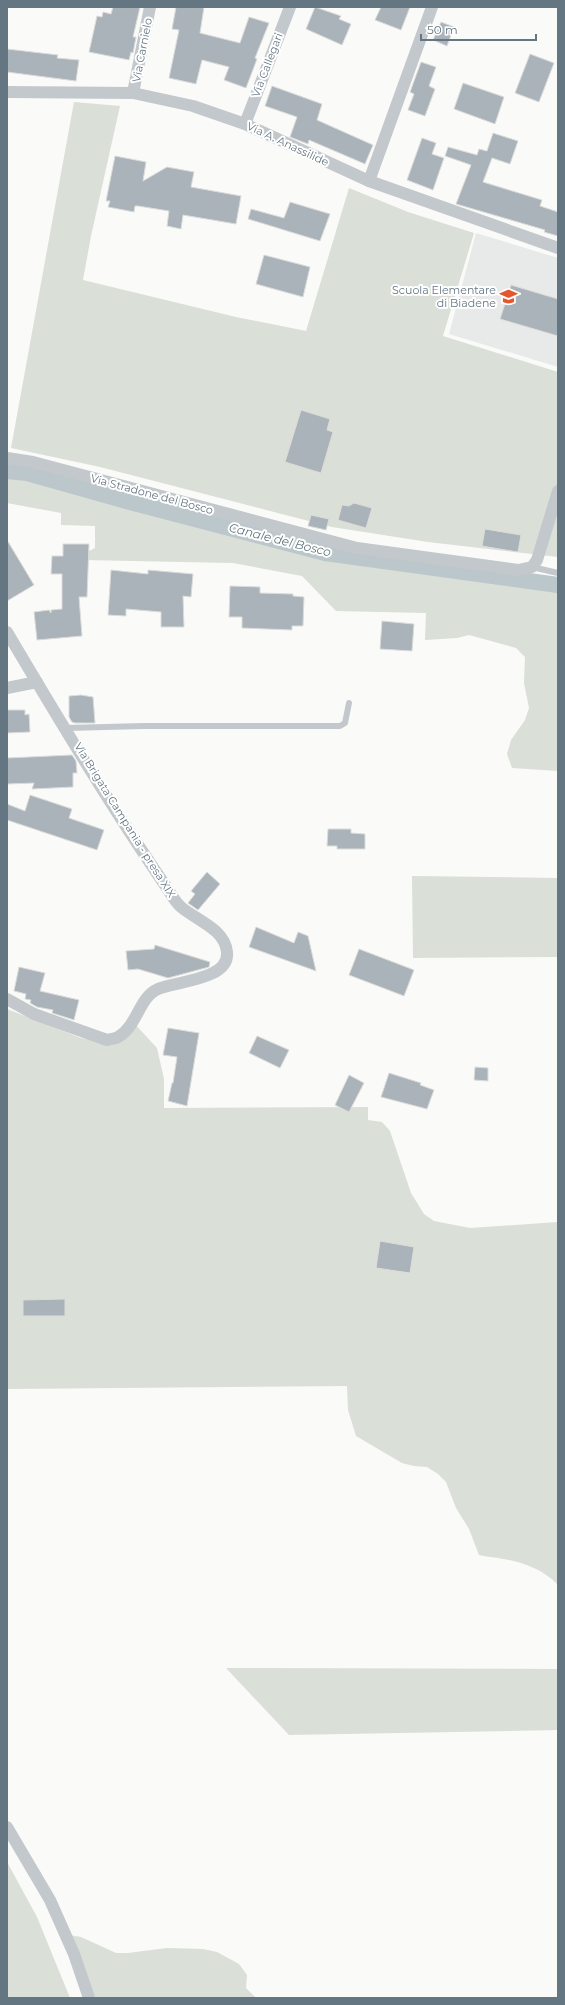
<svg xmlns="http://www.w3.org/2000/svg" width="565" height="2005" font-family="Montserrat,sans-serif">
	<rect width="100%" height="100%" fill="#fafaf8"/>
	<!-- built -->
	<path fill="#e8e9e9" d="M476,233L558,258V367L449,334Z"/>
	<!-- green -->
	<g fill="#dadfd7">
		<path d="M74,102L120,106L91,236L83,280L236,317L306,331L349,188L408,212L474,233L443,336L558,372V557L428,542L332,527L100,467L11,448Z"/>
		<path d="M7,470L94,489L327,549L425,565L558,580V771L512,768L507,754L511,740L525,720L529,708L524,683L525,657L516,648L469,635L457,638L425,640L426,613L336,611L302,576L233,563L83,560L87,552L95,548V526L61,525V513L7,503Z"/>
		<path d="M412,876L558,878V957L413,958Z"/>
		<path d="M7,1009L81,1038L100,1041L133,1022L157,1048L164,1079V1108L368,1107V1120L382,1122L390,1131L411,1193L424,1214L434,1221L470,1228L558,1222V1585C544,1570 523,1562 503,1559C495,1557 487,1557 479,1555L469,1529L456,1508L446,1482L438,1474L427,1467L414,1466L402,1463L356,1436L348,1410L347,1386L7,1389Z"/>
		<path d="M226,1668L558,1669V1730L289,1735Z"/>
		<path d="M7,1862L37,1917L70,1998H7Z"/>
		<path d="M69,1935L81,1937L116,1953H128L167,1948L203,1949L217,1952L239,1964L247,1975L246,1988L256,1998H95Z"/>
	</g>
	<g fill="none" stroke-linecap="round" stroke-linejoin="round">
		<!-- canal -->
		<path stroke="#bbc7cb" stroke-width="16" d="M7,471L27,473L130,502L325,553L558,585"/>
	</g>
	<!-- building -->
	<g fill="#aab3b9" stroke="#dcdcda">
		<path d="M113,7H140L133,37H136L133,53L131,52L129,60L89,52L97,16L102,17L103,12L111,14Z"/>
		<path d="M176,7H204L200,33L240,43L249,17L269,23L255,58L257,59L246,88L224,80L229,67L202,60L196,84L169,78L179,30L172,29Z"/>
		<path d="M315,7L341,16L339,19L351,24L342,45L306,29Z"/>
		<path d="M381,7H410L401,30L375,20Z"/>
		<path d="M441,22L454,27L447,46L433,40Z"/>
		<path d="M7,49L58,55L57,58L79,60L76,81L7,72Z"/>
		<path d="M530,54L554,63L539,102L515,93Z"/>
		<path d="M421,62L436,67L429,86L435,89L425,116L408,110L414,94L410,92Z"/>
		<path d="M463,83L504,97L495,124L454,109Z"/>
		<path d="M272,86L322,104L317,120L373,145L365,164L309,140L308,144L290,137L297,117L265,106Z"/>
		<path d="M493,133L518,141L510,164L492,158L483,182L542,200L540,206L558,212V236L544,232L545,230L456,204L471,165L445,156L448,147L477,155L479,149L487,151Z"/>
		<path d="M422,138L436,143L432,154L444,158L433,190L407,180Z"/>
		<path d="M115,156L146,162L143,181L167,167L194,172L191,187L241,196L236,224L183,215L181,229L167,226L169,211L138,206H135L134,212L108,207L110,201H106Z"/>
		<path d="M290,202L330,214L320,241L248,219L251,209L284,218Z"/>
		<path d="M264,255L310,267L303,297L256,284Z"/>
		<path d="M511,285L558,299V336L500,319Z"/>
		<path d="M301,410L330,419L327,430L333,432L321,473L285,462Z"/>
		<path d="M354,503L372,508L366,528L338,520L342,505L349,506Z"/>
		<path d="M311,515L329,519L326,530L308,526Z"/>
		<path d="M485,529L521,535L518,552L482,546Z"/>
		<path d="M7,540L34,585L7,601Z"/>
		<path d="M63,544H89L87,597H79L82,636L37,640L34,612L49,610L51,613V610L62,609V574H51L52,556H63Z"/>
		<path d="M111,570L148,574V570L193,574L191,597L183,596L184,627H161V612L126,609V616L108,615Z"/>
		<path d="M230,586L260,587V593L293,594V596L304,597L303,626H292V630L242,628V617H229Z"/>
		<path d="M382,621L414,624L412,651L380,649Z"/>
		<path d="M81,695L93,697L95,723H75L72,722L69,717V696Z"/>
		<path d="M7,710H25V715L29,714L30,732L7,733Z"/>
		<path d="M72,755L76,761L77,773H73V787L32,789L34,783L7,784V758Z"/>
		<path d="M30,795L72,809L69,818L104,830L97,850L7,820V804L25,811Z"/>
		<path d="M328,829H351V833L365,834V849H337V846H327Z"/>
		<path d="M207,872L220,884L198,910L188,903L195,894L191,891Z"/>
		<path d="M256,927L294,943L298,932L308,936L316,971L249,947Z"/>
		<path d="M155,945L210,962L209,967L168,978L138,969L128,970L126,951L154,949Z"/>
		<path d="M359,949L414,970L404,996L349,975Z"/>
		<path d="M19,967L45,973L40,991L79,1000L74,1020L52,1013L53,1010L37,1007L30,1003L31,1000L25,999L26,994L14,991Z"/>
		<path d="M168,1028L199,1033L187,1106L168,1101L172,1083H173L177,1057L163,1055Z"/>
		<path d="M257,1036L289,1050L280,1068L249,1053Z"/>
		<path d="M475,1067L488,1068V1081L474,1080Z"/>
		<path d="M389,1073L421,1083L420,1085L434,1090L427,1109L381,1097Z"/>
		<path d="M349,1075L364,1083L349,1112L335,1105Z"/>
		<path d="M380,1241L414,1247L410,1273L376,1268Z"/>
		<path d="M65,1299V1316H23V1300Z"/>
	</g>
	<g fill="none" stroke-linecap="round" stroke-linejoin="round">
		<!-- service -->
		<g stroke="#c3c8cc" stroke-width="6">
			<path d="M532,567L558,573"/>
			<path d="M66,728L144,726H340L345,723L349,703"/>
		</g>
		<!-- minor -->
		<g stroke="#c3c8cc" stroke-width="12">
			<path d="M7,92L133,93L193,106L245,124L369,181L558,248"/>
			<path d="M133,93L150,7"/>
			<path d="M245,124L290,7"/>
			<path d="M369,181L432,7"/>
			<path d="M7,458L33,462L357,548L518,570L532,567L537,560L558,491"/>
			<path d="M7,632C58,718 110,805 167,888C171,894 175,902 181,907C196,920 225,929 227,952C230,980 176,981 158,989C139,997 137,1027 118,1037C115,1039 110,1039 107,1040L34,1014L7,999"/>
			<path d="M7,688L37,682"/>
			<path d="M7,1827L50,1900L74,1954L89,1998"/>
		</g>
	</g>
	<!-- icons -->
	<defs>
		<symbol id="school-bare" viewBox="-9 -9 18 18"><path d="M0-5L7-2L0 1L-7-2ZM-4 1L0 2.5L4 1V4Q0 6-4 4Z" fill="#e4572e" stroke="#fff" stroke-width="2.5" paint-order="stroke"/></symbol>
	</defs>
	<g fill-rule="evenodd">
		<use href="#school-bare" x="496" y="284" width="25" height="25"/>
	</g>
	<g text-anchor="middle" stroke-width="4" stroke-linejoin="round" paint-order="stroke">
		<!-- street labels -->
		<g font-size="11" fill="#657683" stroke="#fff">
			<text transform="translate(142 50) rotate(-79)" y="4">Via Carnielo</text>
			<text transform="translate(267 65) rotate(-69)" y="4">Via Callegari</text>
			<text transform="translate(288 144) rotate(25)" y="4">Via A. Anassilide</text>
			<text transform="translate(152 494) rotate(15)" y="4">Via Stradone del Bosco</text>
			<text transform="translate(125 820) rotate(58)" y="4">Via Brigata Campania - presa XIX</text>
		</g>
		<!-- poi labels -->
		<g font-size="11" fill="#657683" stroke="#fff" text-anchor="end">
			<text x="496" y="294">Scuola Elementare<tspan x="496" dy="13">di Biadene</tspan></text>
		</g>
		<!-- water labels -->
		<g font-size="12" font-style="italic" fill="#60757c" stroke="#fff">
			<text transform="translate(280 540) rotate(14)" y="4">Canale del Bosco</text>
		</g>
	</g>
	<!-- border -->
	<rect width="565" height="2005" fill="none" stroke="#657683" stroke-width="16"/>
	<!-- scale -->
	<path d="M421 34v6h115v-6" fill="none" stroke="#657683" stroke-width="2"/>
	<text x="427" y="34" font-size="12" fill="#657683" stroke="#ffffff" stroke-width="3" paint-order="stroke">50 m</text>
</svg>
